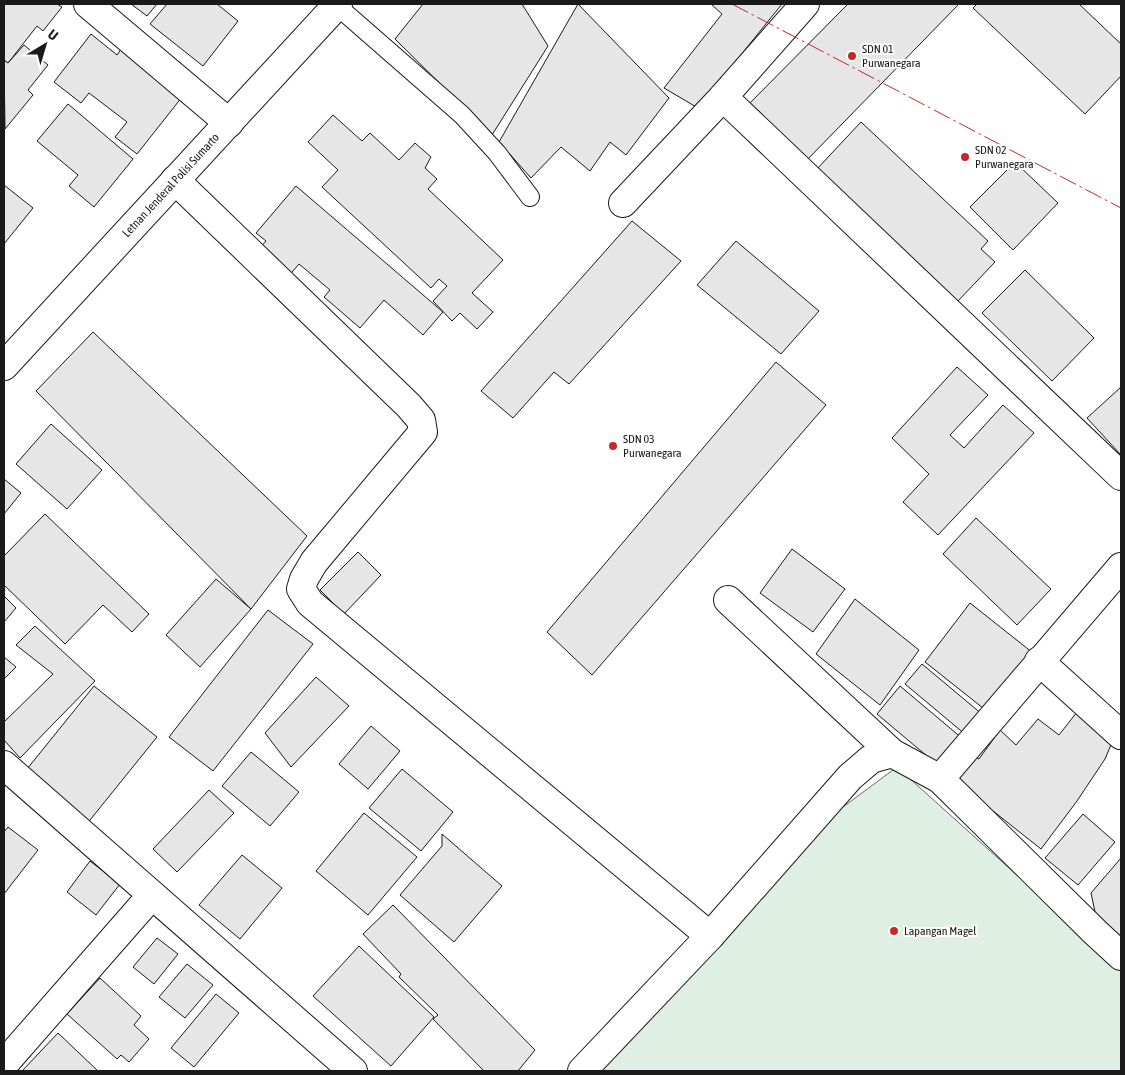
<svg xmlns="http://www.w3.org/2000/svg" width="1125" height="1075" font-family="'Asap Condensed',sans-serif">
	<rect width="100%" height="100%" fill="#fff"/>
	<!-- green -->
	<path fill="#e0efe3" stroke="#6a6a6a" d="M897,767L1121,969V1071H585L812,830Z"/>
	<!-- building -->
	<g fill="#e6e6e6" stroke="#1a1a1a">
		<path d="M4,4H57L62,7L43,31L37,26L8,63L4,60Z"/>
		<path d="M131,4H157L147,16Z"/>
		<path d="M167,4H217L238,21L203,66L150,24Z"/>
		<path d="M423,4H522L548,46L492,135L395,39Z"/>
		<path d="M578,4L669,98L626,155L610,142L590,171L561,147L531,178L499,142Z"/>
		<path d="M711,4H782L698,108L664,88L722,14Z"/>
		<path d="M848,4H959L805,162L745,108Z"/>
		<path d="M977,4H1079L1121,44V76L1085,114L973,8Z"/>
		<path d="M91,34L117,55L124,45L186,92L137,154L115,137L127,122L89,93L81,103L54,82Z"/>
		<path d="M24,45L48,65L28,90L33,95L5,129L4,60L8,63Z"/>
		<path d="M68,104L133,159L94,207L69,186L78,175L37,141Z"/>
		<path d="M333,115L362,141L370,133L399,160L415,143L431,157L425,168L437,179L428,189L503,260L472,293L493,312L477,329L460,313L452,321L433,301L447,286L439,279L431,288L322,187L338,170L308,142Z"/>
		<path d="M861,122L988,241L981,249L995,262L957,302L816,170Z"/>
		<path d="M1015,162L1058,203L1013,250L970,207Z"/>
		<path d="M4,185L33,208L4,244Z"/>
		<path d="M296,186L443,312L423,335L384,300L360,328L324,297L330,290L299,264L287,278L256,252L266,241L256,233Z"/>
		<path d="M632,221L681,261L569,384L554,372L513,418L481,391Z"/>
		<path d="M736,241L819,311L781,354L697,285Z"/>
		<path d="M1025,270L1094,338L1052,381L982,313Z"/>
		<path d="M93,332L307,536L251,609L36,391Z"/>
		<path d="M776,362L826,405L592,675L547,632Z"/>
		<path d="M957,367L988,395L950,435L964,448L1003,405L1034,433L938,535L903,502L929,474L892,438Z"/>
		<path d="M1121,387V455L1087,418Z"/>
		<path d="M51,424L102,470L67,509L16,464Z"/>
		<path d="M4,479L21,493L4,514Z"/>
		<path d="M45,514L149,614L132,632L103,605L65,644L4,585V556Z"/>
		<path d="M976,518L1051,589L1017,625L943,554Z"/>
		<path d="M792,549L845,589L813,632L760,593Z"/>
		<path d="M358,552L381,575L344,614L320,590Z"/>
		<path d="M216,579L251,609L200,667L166,635Z"/>
		<path d="M4,596L16,608L4,622Z"/>
		<path d="M855,599L919,650L880,705L816,654Z"/>
		<path d="M970,603L1033,653L988,712L925,662Z"/>
		<path d="M268,610L313,644L213,771L169,737Z"/>
		<path d="M35,626L95,681L20,758L4,740V722L53,674L16,645Z"/>
		<path d="M4,657L16,667L4,679Z"/>
		<path d="M922,664L983,715L966,735L905,684Z"/>
		<path d="M316,677L349,706L291,767L265,733Z"/>
		<path d="M94,686L157,737L86,825L23,774Z"/>
		<path d="M900,686L963,739L940,767L877,714Z"/>
		<path d="M1077,712L1113,740L1105,759L1077,801L1041,849L954,780L971,755L979,759L1000,730L1016,745L1038,719L1059,735Z"/>
		<path d="M371,726L400,751L368,789L339,764Z"/>
		<path d="M251,752L299,792L270,826L222,786Z"/>
		<path d="M402,769L453,812L421,851L369,808Z"/>
		<path d="M209,790L234,813L177,872L153,849Z"/>
		<path d="M364,813L417,857L368,915L316,871Z"/>
		<path d="M1083,814L1115,842L1078,885L1045,858Z"/>
		<path d="M8,827L38,850L4,894V832Z"/>
		<path d="M442,834L502,886L454,942L400,895L442,846Z"/>
		<path d="M242,855L282,888L240,939L199,905Z"/>
		<path d="M1121,858V950L1099,931L1091,893Z"/>
		<path d="M90,861L120,884L96,915L67,892Z"/>
		<path d="M393,905L535,1050L518,1071H484L433,1019L438,1015L399,977L401,974L363,934Z"/>
		<path d="M157,938L178,954L154,984L133,967Z"/>
		<path d="M359,946L434,1017L391,1066L313,996Z"/>
		<path d="M187,964L213,985L185,1018L159,997Z"/>
		<path d="M100,978L141,1016L134,1025L149,1039L129,1062L121,1055L117,1059L67,1014Z"/>
		<path d="M216,994L239,1013L194,1067L171,1048Z"/>
		<path d="M58,1033L98,1071H22Z"/>
	</g>
	<g fill="none" stroke-linecap="round" stroke-linejoin="round">
		<defs>
			<path id="service" d="M336,5L462,115L497,153L530,197"/>
			<g id="minor">
				<path d="M88,4L229,123"/>
				<path d="M723,97L1121,476"/>
				<path d="M175,180L409,406L421,420L423,432L314,562L304,579L301,589L310,603L710,936"/>
				<path d="M623,203L723,97L805,4"/>
				<path d="M728,600L892,753"/>
				<path d="M1039,661L1121,735"/>
				<path d="M4,765L353,1071"/>
				<path d="M940,779L1121,567"/>
				<path d="M4,1064L152,895"/>
				<path d="M582,1071L710,936L850,777L871,759L892,753L940,779L1095,932L1121,956"/>
			</g>
			<g id="tertiary">
				<path id="s1" d="M4,366L338,4"/>
			</g>
		</defs>
		<!-- service casing -->
		<use href="#service" stroke="#1a1a1a" stroke-width="20"/>
		<!-- minor casing -->
		<use href="#minor" stroke="#1a1a1a" stroke-width="30"/>
		<!-- tertiary casing -->
		<use href="#tertiary" stroke="#1a1a1a" stroke-width="30"/>
		<!-- service -->
		<use href="#service" stroke="#fff" stroke-width="18"/>
		<!-- minor -->
		<use href="#minor" stroke="#fff" stroke-width="28"/>
		<!-- tertiary -->
		<use href="#tertiary" stroke="#fff" stroke-width="28"/>
		<!-- power -->
		<path stroke="#c62828" stroke-width="1" stroke-dasharray="18 4 2.5 4" stroke-linecap="butt" d="M732,4L1121,208"/>
	</g>
	<!-- markers -->
	<g fill="#c62828" stroke="#fff" stroke-width="2">
		<circle cx="852" cy="56" r="5"/>
		<circle cx="965" cy="157" r="5"/>
		<circle cx="613" cy="446" r="5"/>
		<circle cx="894" cy="931" r="5"/>
	</g>
	<g text-anchor="middle" stroke-width="4" stroke-linejoin="round" paint-order="stroke">
		<!-- poi labels -->
		<g font-size="12" fill="#1a1a1a" stroke="#fff" text-anchor="start">
			<text x="862" y="53">SDN 01<tspan x="862" dy="14">Purwanegara</tspan></text>
			<text x="975" y="154">SDN 02<tspan x="975" dy="14">Purwanegara</tspan></text>
			<text x="623" y="443">SDN 03<tspan x="623" dy="14">Purwanegara</tspan></text>
			<text x="904" y="935">Lapangan Magel</text>
		</g>
		<!-- street labels -->
		<g font-size="12" fill="#1a1a1a" stroke="#fff">
			<text dy="4" stroke="none"><textPath href="#s1" startOffset="246">Letnan Jenderal Polisi Sumarto</textPath></text>
		</g>
	</g>
	<!-- border -->
	<rect width="1125" height="1075" fill="none" stroke="#1a1a1a" stroke-width="10"/>
	<!-- north arrow -->
	<g transform="translate(45 45) rotate(38)" stroke="#ffffff" stroke-width="4" paint-order="stroke">
	<path d="M0-4L9 19L0 12L-9 19Z" fill="#1a1a1a"/>
	<text y="-8" font-size="14" font-weight="bold" text-anchor="middle" fill="#1a1a1a">U</text>
	</g>
</svg>
